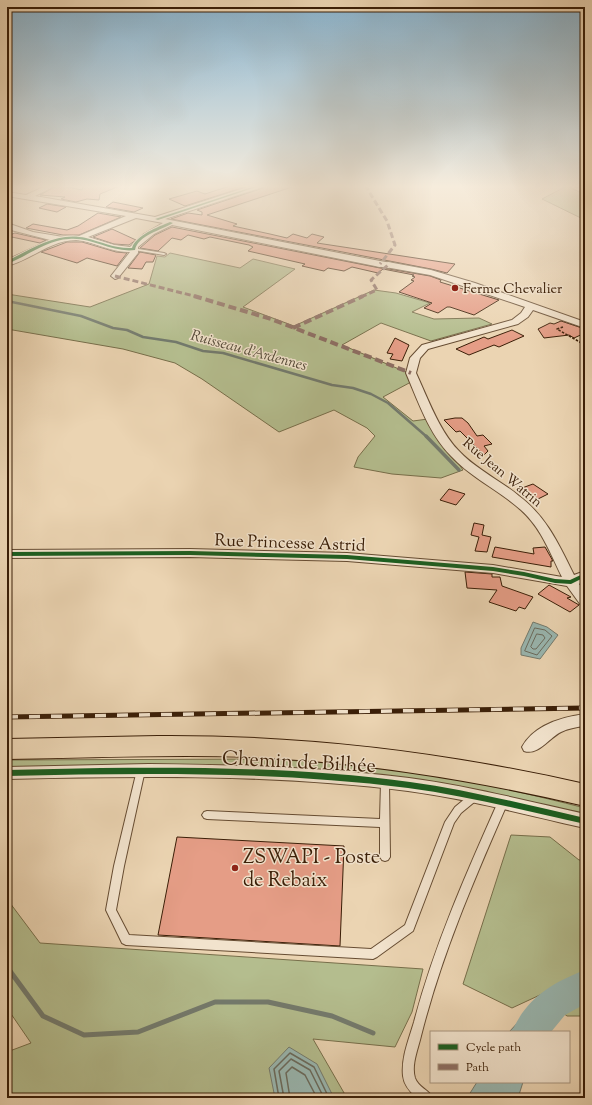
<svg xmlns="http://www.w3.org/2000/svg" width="592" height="1105" font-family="'Sorts Mill Goudy',serif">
	<rect width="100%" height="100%" fill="#ebd4b2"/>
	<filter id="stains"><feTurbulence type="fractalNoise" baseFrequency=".005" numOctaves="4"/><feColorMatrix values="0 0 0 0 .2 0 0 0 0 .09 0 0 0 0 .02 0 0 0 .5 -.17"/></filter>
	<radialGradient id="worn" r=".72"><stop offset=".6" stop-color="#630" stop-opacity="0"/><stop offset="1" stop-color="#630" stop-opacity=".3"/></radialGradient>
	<!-- green -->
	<g fill="#b4bd8e" stroke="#776e4a">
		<path d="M569,185L585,193V220L542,199Z"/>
		<path d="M170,253L240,268L253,259L295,269L243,307L294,326L374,290L396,293L430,303L412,312L434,319L479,318L492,324L431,341L381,323L342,345L406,372L411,382L383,397L413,421L428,419L463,470L441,478L392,474L354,467L358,457L375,436L367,428L334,410L279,432L202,379L175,363L123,349L7,329V294L90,307L149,284L157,256L165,257Z"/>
		<path d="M267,759C321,762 374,766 427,774C480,782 533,795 585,808V816L450,786L7,768V760Z"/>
		<path d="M511,835L550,837L579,860H585V974L512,1008L463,984Z"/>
		<path d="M7,899L40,943L423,969L412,1012L395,1047L313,1039L347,1098H7V1052L31,1043L7,1008Z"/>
		<path d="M585,997V1016H567L558,1009Z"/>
	</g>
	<!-- water -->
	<g fill="#99b7b1" stroke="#737a6d">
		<path d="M533,622L547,627L558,635L540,659L521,655V648Z"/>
		<path d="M522,1018L546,1031L509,1032Z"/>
		<path d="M289,1047L317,1064L334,1098H275L269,1068Z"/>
		<path d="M477,1082H523L518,1098H467Z"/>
	</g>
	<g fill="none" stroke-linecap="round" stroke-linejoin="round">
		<!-- shore-far1 -->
		<g stroke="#6a6a5c" stroke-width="1">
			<path d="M535,628L545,630L552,636L537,655L525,651Z"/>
			<path d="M537,634L543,635L545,638L536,649H533L531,647Z"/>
		</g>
		<!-- shore -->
		<g stroke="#6a6a5c" stroke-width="1.5">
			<path d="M279,1098L274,1069L290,1053L314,1067L329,1098"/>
			<path d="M284,1098L279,1071L291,1059L310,1070L324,1098"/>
			<path d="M290,1098L286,1073L292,1067L305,1075L317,1098"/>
		</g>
		<!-- stream-far2 -->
		<path stroke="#737a6d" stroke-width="2.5" d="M7,301L81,316L113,328L127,330L143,337L176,342L203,351L223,353L332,385L353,388L371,394L388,403L427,437"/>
		<!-- stream-far1 -->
		<path stroke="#737a6d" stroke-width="3.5" d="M426,436L459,470"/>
		<!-- stream -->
		<path stroke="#737a6d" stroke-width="5" d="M7,967L43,1016L84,1035L138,1032L215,1002H268L332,1016L373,1033"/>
		<!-- river -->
		<path fill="#99b7b1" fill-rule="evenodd" d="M585,970V1004L565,1015L551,1032H512C526,998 552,983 585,970Z"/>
	</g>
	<!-- building -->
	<g fill="#e59d86" stroke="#3a1e07">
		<path d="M58,185L82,190L84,185H122L100,194L99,200L87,199L76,202L61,199L65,197L40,195Z"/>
		<path d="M233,185H251L185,206L169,199L197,191L205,194Z"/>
		<path d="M264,185H295V186L207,215L237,224L233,226L270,234L287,238L293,234L307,238L312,234L324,237L317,243L455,264L447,273L431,269L171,219L188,213L202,215V212L197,210L263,188Z"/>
		<path d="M113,202L143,208L134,212L106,207Z"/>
		<path d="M47,204L66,207L57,212L39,208Z"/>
		<path d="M98,213L121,217L79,235H63L26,228L33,224L67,230L78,226Z"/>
		<path d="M172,227L380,268L389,269L430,276L441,280L440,282L499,300L474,315L450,307H447L438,313L424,308L432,303L399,292L414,281L411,280L415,277L412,276L414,275L383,269L378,273L352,267L344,271L328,268L324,271L302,266L305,264L248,251L253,247L249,245L210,237L204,239L188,235L181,240L172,238L158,251L140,248L155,235Z"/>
		<path d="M112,229L136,240L129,245L114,244L93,237Z"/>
		<path d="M15,233L46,240L40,243L7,236Z"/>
		<path d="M67,242H82L116,252L127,253L117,266L87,258L77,263L41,252Z"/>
		<path d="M140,252L156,255L153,262H146L142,269L128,268Z"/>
		<path d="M561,321L585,329V333L574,338L569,335L544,338L538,329L550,323L554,324Z"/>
		<path d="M512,330L524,336L499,347L494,345L469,355L456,349L484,337L488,339Z"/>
		<path d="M395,338L409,345L402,361L390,359L393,354L387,353Z"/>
		<path d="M455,418H462L468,423L477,436L483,435L492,444L484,446L488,451L484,455L460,431L456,432L444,420Z"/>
		<path d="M533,484L548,494L538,499L522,488Z"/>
		<path d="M449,489L465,494L456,505L440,500Z"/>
		<path d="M474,523L484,525L482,535L491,537L487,552L475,551L479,537L471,535Z"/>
		<path d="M495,547L534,554L533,548L545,547L553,561H551V567L492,557Z"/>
		<path d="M465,572L492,574V577H500L502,586L533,597L525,609L519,607L516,611L489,602L497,590L467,588Z"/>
		<path d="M549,585L571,597L567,598L579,605L570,612L538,594Z"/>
		<path d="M177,837L344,846L340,946L158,935Z"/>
	</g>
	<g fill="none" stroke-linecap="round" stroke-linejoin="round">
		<defs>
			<g id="service">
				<path d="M132,248L164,253L166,254L164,255L134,250H132Z"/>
				<path d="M141,767L144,768L145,770L124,866L116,910L129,935L371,949L405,925L445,822L455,807L472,793L475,792L478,793L480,796L478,799L461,813L454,823L413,931L377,957L373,959L126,945L122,943L106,910L114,866L137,770L138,768Z"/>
				<path d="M385,778L388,779L389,782L390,857L388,860L385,861L382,860L380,857V827L207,819L204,818L202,815L204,812L207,811L380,819L381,782L382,779Z"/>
				<path d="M503,798L506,799L508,802C474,880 442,953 421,1036C418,1049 411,1065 415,1078C418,1087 429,1090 433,1098H417C410,1092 404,1085 403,1076C401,1058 409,1039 414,1022C434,946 466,874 498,802L500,799Z"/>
			</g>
			<g id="minor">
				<path d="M48,185H57L35,196L155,217L254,185H263V187L165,219L380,261L384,264L380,267L172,225L154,234L138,247V253L118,278L115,279L111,276L130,252C111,253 94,241 76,240C51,240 31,260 7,266V260L50,240L7,229V223L33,232L63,237L79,236L126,216L7,196V192L26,195ZM136,218L163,223L144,234L130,247L114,245L88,237Z"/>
				<path d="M566,185H575L585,189V194Z"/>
				<path d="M388,262L431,270L475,283L585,322V328L533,310L528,317L518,324L428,349L420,358L416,373C428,399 439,430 458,450C475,469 500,480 519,496C547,517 559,545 574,575L585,571V580L579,584L585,592V605L580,604L567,586L493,573L347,561L190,557L7,558V550L190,549L347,553L493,565L562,577C550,553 542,529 521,510C499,490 471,478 451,456C429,434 418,401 406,373L410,358L422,345L512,320L521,313L525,307L430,275L385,267L384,265Z"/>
				<path d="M585,714V726C577,727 569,728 561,732C549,738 538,756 524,751L522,747C534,725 562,717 585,714Z"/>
				<path d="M149,764C236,765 323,767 409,778C469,786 527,801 585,814V828C526,815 468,799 408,791C275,774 141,776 7,779V767Z"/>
			</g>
			<path id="tertiary" d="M380,261L392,263L393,265L388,268L376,266L375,264L376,262Z"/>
			<path id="trunk" d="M158,736C302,735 444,752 585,784V806C474,780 362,762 248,757C168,754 87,758 7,759V739Z"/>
		</defs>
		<!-- service casing -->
		<use href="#service" stroke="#664c32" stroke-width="2"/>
		<!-- minor casing -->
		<use href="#minor" stroke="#664c32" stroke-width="2"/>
		<!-- tertiary casing -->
		<use href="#tertiary" stroke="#664c32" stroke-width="2"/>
		<!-- trunk casing -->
		<use href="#trunk" stroke="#3a1e07" stroke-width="2"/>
		<!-- path -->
		<path stroke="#3a1e07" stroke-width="1.5" stroke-dasharray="2.5 1.5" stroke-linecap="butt" d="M563,327L557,329L585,345"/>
		<!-- service -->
		<use href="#service" fill="#f2e3cd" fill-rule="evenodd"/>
		<!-- minor -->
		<use href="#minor" fill="#f2e3cd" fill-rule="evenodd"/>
		<!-- tertiary -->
		<use href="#tertiary" fill="#f2e3cd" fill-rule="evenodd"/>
		<!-- trunk -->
		<use href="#trunk" fill="#ebd4b2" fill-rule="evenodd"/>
		<defs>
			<path id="rail" d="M7,717L585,708"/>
		</defs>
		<!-- rail casing -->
		<use href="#rail" stroke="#3a1e07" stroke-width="5"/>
		<!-- rail -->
		<use href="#rail" stroke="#f2e3cd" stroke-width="3.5" stroke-dasharray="11" stroke-linecap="butt"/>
		<!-- quiet-far1 -->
		<g stroke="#8d6e63" stroke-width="3" stroke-dasharray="6 3" stroke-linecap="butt">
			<path d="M365,185L387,221L395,245L380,264"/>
			<path d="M575,187L583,185"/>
			<path d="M115,276L198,297"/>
			<path d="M361,297L377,290L371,280L388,265"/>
		</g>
		<!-- quiet -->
		<g stroke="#8d6e63" stroke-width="4" stroke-dasharray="8 4" stroke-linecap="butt">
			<path d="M194,296L271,319L411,373"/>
			<path d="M293,328L363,296"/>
		</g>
		<defs>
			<g id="cycleway">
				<path d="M258,185H262L158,220L155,219Z"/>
				<path d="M170,222L173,223C162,230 138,235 135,250C112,253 92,237 69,239C46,240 28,256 7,264V261C32,249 57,231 86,238C102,242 116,249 132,248C136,235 158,227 170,222Z"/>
				<path d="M190,551L347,555L493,567L524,572L555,579L570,580L585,573V577L571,584L555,583L524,576L493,571L347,559L190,555L7,556V552Z"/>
				<path d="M101,768C204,767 308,768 410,782C469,790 527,805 585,818V824C526,811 468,796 408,788C275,771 141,773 7,776V770Z"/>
			</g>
		</defs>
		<!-- cycleway casing -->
		<use href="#cycleway" stroke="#f2e3cd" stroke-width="2"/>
		<!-- cycleway -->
		<use href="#cycleway" fill="#1b5e20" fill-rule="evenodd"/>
	</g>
	<!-- sky -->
	<linearGradient id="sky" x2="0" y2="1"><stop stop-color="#88b5d2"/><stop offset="0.55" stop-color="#f6ecdc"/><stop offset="1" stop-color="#f6ecdc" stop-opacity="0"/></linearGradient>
	<rect width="592" height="339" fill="url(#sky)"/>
	<!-- markers -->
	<g fill="#8f2418" stroke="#f2e3cd" stroke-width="1.5">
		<circle cx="455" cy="288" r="4"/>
		<circle cx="235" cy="868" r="4"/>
	</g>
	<g text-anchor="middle" stroke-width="3" stroke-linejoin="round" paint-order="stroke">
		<!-- far-poi labels -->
		<g font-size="14" fill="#3a1e07" stroke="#f2e3cd" text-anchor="start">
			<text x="463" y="293">Ferme Chevalier</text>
		</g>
		<!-- far-street labels -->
		<g font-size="14" fill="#3a1e07" stroke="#f2e3cd">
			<text transform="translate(503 472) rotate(40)" y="5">Rue Jean Watrin</text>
		</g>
		<!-- far-water labels -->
		<g font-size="15" font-style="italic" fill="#564c3a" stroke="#f2e3cd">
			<text transform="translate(249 350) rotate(15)" y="5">Ruisseau d'Ardennes</text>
		</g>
		<!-- street labels -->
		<g font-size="17" fill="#3a1e07" stroke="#f2e3cd">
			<text transform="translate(290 542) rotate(2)" y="6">Rue Princesse Astrid</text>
		</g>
		<!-- near-street labels -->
		<g font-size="20" fill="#3a1e07" stroke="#f2e3cd">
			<text transform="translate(299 761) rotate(3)" y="7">Chemin de Bilhée</text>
		</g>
		<!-- near-poi labels -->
		<g font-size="20" fill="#3a1e07" stroke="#f2e3cd" text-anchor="start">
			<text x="243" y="863">ZSWAPI - Poste<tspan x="243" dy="23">de Rebaix</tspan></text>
		</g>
	</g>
	<!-- margin -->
	<rect width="592" height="1105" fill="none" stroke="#ebd4b2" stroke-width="24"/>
	<rect x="8" y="8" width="576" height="1089" fill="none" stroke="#3a1e07" stroke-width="2"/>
	<rect x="12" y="12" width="568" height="1081" fill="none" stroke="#3a1e07"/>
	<!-- legend -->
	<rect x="430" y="1031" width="140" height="52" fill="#f2e3cd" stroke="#a8947e"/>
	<rect x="438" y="1044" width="20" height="6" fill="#1b5e20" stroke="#a8947e"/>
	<text x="466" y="1051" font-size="12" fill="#3a1e07">Cycle path</text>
	<rect x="438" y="1064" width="20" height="6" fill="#8d6e63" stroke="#a8947e"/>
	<text x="466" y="1071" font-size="12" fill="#3a1e07">Path</text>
	<rect width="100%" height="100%" filter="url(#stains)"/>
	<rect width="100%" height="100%" fill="url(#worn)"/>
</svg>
